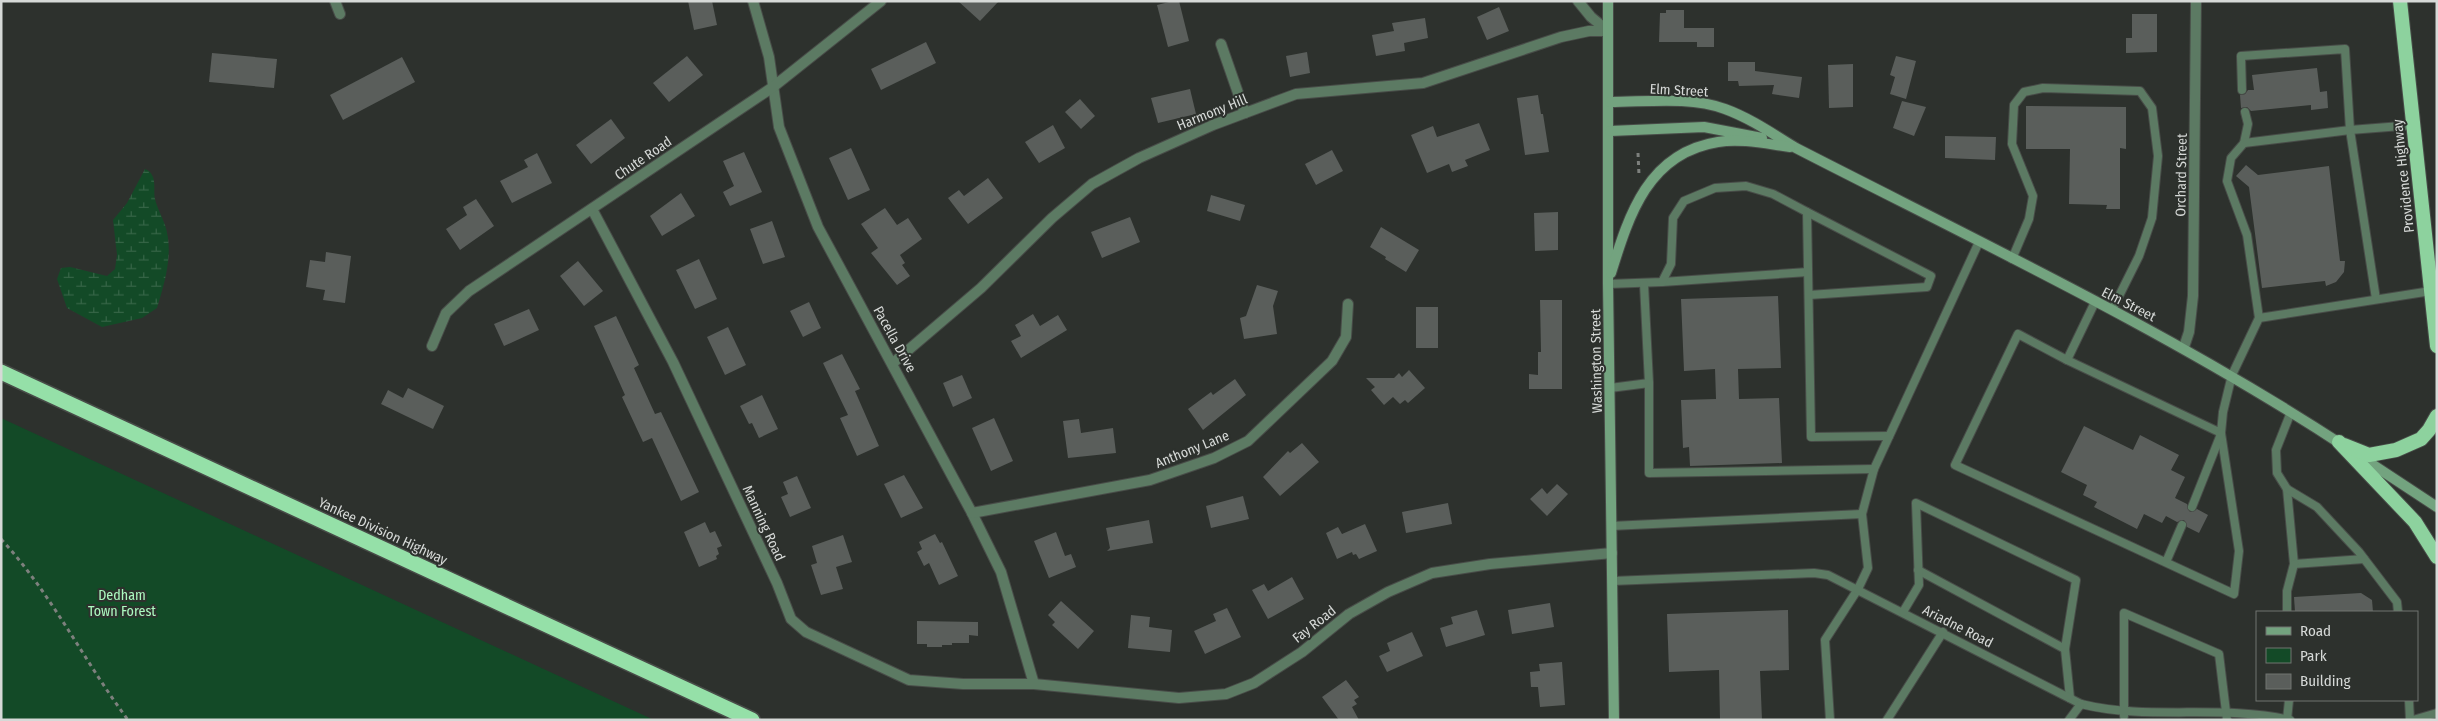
<svg xmlns="http://www.w3.org/2000/svg" width="2438" height="721" font-family="'Fira Sans Condensed',sans-serif">
	<defs>
		<pattern id="wetland-marsh" width="20" height="14" patternUnits="userSpaceOnUse" patternTransform="scale(1.25)"><rect width="20" height="14" fill="#134a27"/><path d="M1 5h8M5 5V1M11 12h8M15 12V8" fill="none" stroke="#356446"/></pattern>
	</defs>
	<rect width="100%" height="100%" fill="#2d312d"/>
	<!-- wetland -->
	<path fill="url(#wetland-marsh)" d="M145,169C158,174 153,189 155,199C157,208 162,216 165,225C174,252 165,282 157,308L142,318L102,327L67,308L57,279L61,268L70,267L107,276L115,269L117,255L113,220L127,203Z"/>
	<!-- park -->
	<path fill="#134a27" d="M1,418L654,720H1Z"/>
	<!-- building -->
	<g fill="#5a5e5b">
		<path d="M688,1H712L717,25L694,30Z"/>
		<path d="M958,1H999L980,21Z"/>
		<path d="M1173,1H1179L1189,41L1168,47L1157,5Z"/>
		<path d="M1499,7L1509,31L1487,40L1477,17Z"/>
		<path d="M1666,10H1684V28H1714V47H1697V42H1659L1660,13H1666Z"/>
		<path d="M2132,14H2157V52L2126,53V38H2132Z"/>
		<path d="M1425,18L1428,38L1404,43L1405,51L1376,56L1372,35L1394,31L1392,23Z"/>
		<path d="M926,42L936,63L881,90L871,69Z"/>
		<path d="M1307,52L1310,73L1290,77L1286,56Z"/>
		<path d="M212,53L277,59L274,88L209,82Z"/>
		<path d="M687,56L703,75L669,102L653,83Z"/>
		<path d="M1896,56L1916,61L1906,99L1890,94L1895,77L1890,75Z"/>
		<path d="M402,57L415,82L343,120L330,95Z"/>
		<path d="M1728,62H1755V71L1802,77L1799,98L1772,94L1774,85L1739,86L1738,81H1728Z"/>
		<path d="M1853,64V107L1829,108L1828,65Z"/>
		<path d="M2317,68L2320,92L2327,91L2328,108L2311,110V105L2251,111L2247,107L2241,108L2240,95L2245,94L2248,90H2254L2252,75Z"/>
		<path d="M1190,89L1196,114L1158,123L1151,98Z"/>
		<path d="M1538,95L1541,114H1543L1549,152L1525,155L1517,98Z"/>
		<path d="M1080,99L1095,116L1081,129L1065,112Z"/>
		<path d="M1902,101L1926,107L1914,136L1893,128Z"/>
		<path d="M2026,106L2126,107V149L2120,148V209H2106L2107,205L2069,204L2070,149H2026Z"/>
		<path d="M611,119L625,138L591,164L576,145Z"/>
		<path d="M1479,123L1490,150L1465,160L1468,166L1452,172L1449,164L1427,173L1411,135L1433,126L1437,137Z"/>
		<path d="M1053,125L1065,148L1039,163L1025,142Z"/>
		<path d="M1945,136L1996,137L1995,160L1945,158Z"/>
		<path d="M851,148L870,190L848,200L829,158Z"/>
		<path d="M1332,150L1343,171L1316,185L1305,164Z"/>
		<path d="M744,152L762,192L730,206L723,192L734,186L723,161Z"/>
		<path d="M537,153L552,183L512,203L500,181L528,167L524,160Z"/>
		<path d="M2246,165L2258,175L2329,166L2340,261H2345L2344,272L2336,282L2326,286L2325,281L2262,288L2249,187L2236,176Z"/>
		<path d="M988,178L1003,198L968,224L948,198L959,190L964,196Z"/>
		<path d="M681,193L695,216L662,236L650,216Z"/>
		<path d="M1211,195L1245,205L1240,221L1207,211Z"/>
		<path d="M476,199L494,226L460,250L446,229L467,215L463,207Z"/>
		<path d="M885,208L897,225L908,218L922,239L900,255L905,263L902,265L910,276L897,285L871,253L878,248L861,224Z"/>
		<path d="M1558,212V250L1535,251L1534,213Z"/>
		<path d="M1130,217L1140,242L1102,258L1091,232Z"/>
		<path d="M772,221L785,257L763,264L750,229Z"/>
		<path d="M1381,227L1419,250L1406,272L1385,259L1386,257L1370,247Z"/>
		<path d="M326,252L351,256L345,303L323,300L325,290L306,287L310,260L325,262Z"/>
		<path d="M699,259L717,299L695,309L676,270Z"/>
		<path d="M578,261L603,291L584,306L560,276Z"/>
		<path d="M1257,285L1278,291L1273,306L1277,334L1244,339L1240,318L1246,316Z"/>
		<path d="M1778,296L1781,368L1738,369L1739,399L1779,398L1782,463L1690,466L1689,447L1683,448L1681,400L1716,399L1715,369L1684,371L1681,299Z"/>
		<path d="M1540,300H1562V389H1529V374L1538,375V352H1541Z"/>
		<path d="M809,302L821,328L803,337L790,311Z"/>
		<rect x="1416" y="307" width="22" height="41"/>
		<path d="M529,309L539,330L504,346L494,324Z"/>
		<path d="M1033,314L1040,326L1058,315L1067,330L1021,358L1011,341L1021,336L1015,325Z"/>
		<path d="M616,316L639,365L634,368L655,414L661,412L699,492L681,501L652,438L643,442L622,397L625,395L594,326Z"/>
		<path d="M728,327L746,365L725,375L707,337Z"/>
		<path d="M842,354L860,389L855,391L879,446L857,456L840,418L848,415L823,363Z"/>
		<path d="M1409,370L1425,388L1408,403L1405,400L1400,404L1393,397L1384,405L1371,390L1375,387L1366,378H1394L1399,373L1402,377Z"/>
		<path d="M962,375L972,398L953,407L943,383Z"/>
		<path d="M1235,379L1246,395L1203,430L1188,409L1211,392L1213,395Z"/>
		<path d="M408,388L444,406L433,429L381,404L388,390L403,398Z"/>
		<path d="M762,395L778,429L759,438L752,423L749,424L740,406Z"/>
		<path d="M994,418L1013,461L991,471L972,428Z"/>
		<path d="M1079,419L1081,433L1113,428L1116,453L1068,458L1063,421Z"/>
		<path d="M2084,426L2133,450L2140,435L2179,455L2171,470L2185,477L2175,498L2187,504L2190,512L2197,509L2208,515L2199,533L2187,527L2184,520L2177,522L2166,516L2162,523L2144,514L2137,529L2094,507L2097,502L2083,495L2087,485L2061,472Z"/>
		<path d="M1302,443L1319,462L1280,496L1263,477L1288,451L1290,453Z"/>
		<path d="M904,475L923,508L901,518L884,484Z"/>
		<path d="M797,476L811,508L790,517L781,497L788,494L783,482Z"/>
		<path d="M1557,484L1568,494L1547,516L1530,499L1542,488L1547,494Z"/>
		<path d="M1243,496L1249,519L1211,528L1206,506Z"/>
		<path d="M1448,503L1452,524L1406,533L1402,512Z"/>
		<path d="M1149,520L1153,543L1107,551L1110,548L1106,528Z"/>
		<path d="M705,522L710,533L715,531L722,546L717,548L719,554L716,556L717,559L699,567L684,532Z"/>
		<path d="M1365,524L1377,551L1359,559L1356,554L1353,555L1352,552L1337,559L1326,533L1338,527L1342,534Z"/>
		<path d="M1056,532L1065,556L1071,554L1076,567L1049,578L1034,541Z"/>
		<path d="M935,534L940,543L942,542L958,576L939,585L929,563L924,566L917,552L922,549L919,542Z"/>
		<path d="M843,535L852,562L836,567L843,589L821,595L811,565L817,563L812,546Z"/>
		<path d="M1292,577L1304,599L1268,619L1252,590L1264,584L1268,591Z"/>
		<path d="M2361,593L2372,600L2373,612H2295L2294,597Z"/>
		<path d="M1061,601L1094,631L1078,649L1052,625L1055,622L1048,615Z"/>
		<path d="M1550,603L1554,627L1512,634L1508,610Z"/>
		<path d="M1227,608L1241,637L1205,654L1194,631L1216,621L1213,614Z"/>
		<path d="M1477,610L1485,635L1446,647L1440,628L1453,624L1451,617Z"/>
		<path d="M1788,610L1789,670L1760,671L1762,720H1720L1719,670L1669,672L1667,614Z"/>
		<path d="M1131,615L1150,617L1149,627L1172,630L1170,652L1128,648Z"/>
		<path d="M917,621L978,622V636L969,635V643H952V645H942V647H927V644H917Z"/>
		<path d="M1412,632L1423,656L1387,672L1379,656L1390,651L1387,643Z"/>
		<path d="M1562,662L1565,705L1540,707L1538,687H1531L1530,672L1540,671L1539,664Z"/>
		<path d="M1346,680L1359,697L1354,700L1357,704L1352,707L1359,720H1339L1322,697Z"/>
	</g>
	<g fill="none" stroke-linecap="round" stroke-linejoin="round">
		<defs>
			<g id="service">
				<path d="M2242,90L2241,56L2345,49L2350,130L2376,299"/>
				<path d="M2244,143L2248,124L2245,112"/>
				<path d="M1807,212L1931,276L1927,287L1809,295"/>
				<path d="M2012,259L2029,219L2033,196L2012,144L2014,105L2024,92L2043,88L2140,91L2152,108L2158,156L2152,218L2139,256L2112,310"/>
				<path d="M1662,282L1808,272"/>
				<path d="M1608,284L1662,282L1671,264L1673,218L1684,201L1715,188L1746,186L1773,194L1807,212L1811,437L1889,436"/>
				<path d="M1644,284L1649,383"/>
				<path d="M2259,318L2247,235L2227,181L2231,158L2244,143L2350,130L2414,125"/>
				<path d="M2067,360L2095,302"/>
				<path d="M1610,388L1649,383V473L1874,469"/>
				<path d="M2291,412L2276,450L2277,473L2287,489L2294,564L2364,559"/>
				<path d="M2221,433L2067,360L2018,334L1955,465L2234,594L2239,551L2221,433L2223,412L2232,375L2259,318L2431,291"/>
				<path d="M2287,489L2317,507L2359,552L2397,602L2398,612"/>
				<path d="M2192,507L2221,434"/>
				<path d="M1862,514L1874,469L1979,242"/>
				<path d="M1611,526L1862,514L1868,568L1858,589L1825,640L1830,720"/>
				<path d="M2166,562L2182,525"/>
				<path d="M1918,570L2065,649L2070,698"/>
				<path d="M1612,581L1814,573L1828,575L2081,704C2149,721 2221,704 2290,720"/>
				<path d="M1903,612L1919,585L1916,503L2076,580L2065,649"/>
				<path d="M2287,612V591L2294,564"/>
				<path d="M2409,700L2410,720"/>
				<path d="M2124,716V613L2219,654L2227,720"/>
				<path d="M1887,720L1943,632"/>
				<path d="M2069,720L2081,704"/>
				<path d="M2287,720L2289,700"/>
				<path d="M2413,720L2437,713"/>
			</g>
			<g id="minor">
				<path d="M335,1L340,14"/>
				<path d="M753,1L769,57L779,127L818,227L972,513L1001,572L1034,684"/>
				<path d="M1578,1L1591,17L1608,31"/>
				<path d="M1221,44L1245,113"/>
				<path d="M592,209L673,362L777,583L791,619L806,632L909,680L963,684H1034L1179,698L1226,694L1254,683L1302,652L1349,614L1388,592L1432,573L1490,564L1612,553"/>
				<path d="M432,346L446,313L469,291L773,87L881,1"/>
				<path d="M2184,347L2189,332L2193,296L2196,1"/>
				<path d="M893,363L981,288L1052,218L1092,184L1139,158L1213,125L1296,94L1423,83L1561,37L1589,31H1608"/>
				<path d="M972,513L1150,480L1214,458L1248,441L1332,361L1346,337L1348,304"/>
			</g>
			<g id="secondary">
				<path d="M1608,1V284L1614,720"/>
				<path d="M1610,102C1646,102 1690,96 1725,109C1750,118 1773,134 1796,148C1981,243 2170,332 2344,446"/>
				<path d="M1610,131L1704,127L1762,138"/>
				<path d="M1611,273C1629,215 1648,153 1718,142C1741,138 1767,144 1790,147"/>
				<path d="M2358,455L2437,507"/>
			</g>
			<g id="trunk">
				<path d="M2400,1L2437,346"/>
				<path d="M2339,442L2415,522L2437,557"/>
				<path d="M2344,445L2369,455L2396,450L2421,439L2429,430L2437,416"/>
			</g>
			<path id="motorway" d="M1,372L752,720"/>
		</defs>
		<!-- service casing -->
		<use href="#service" stroke="#484c48" stroke-width="10"/>
		<!-- minor casing -->
		<use href="#minor" stroke="#484c48" stroke-width="12"/>
		<!-- secondary casing -->
		<use href="#secondary" stroke="#484c48" stroke-width="12"/>
		<!-- trunk casing -->
		<use href="#trunk" stroke="#484c48" stroke-width="16"/>
		<!-- motorway casing -->
		<use href="#motorway" stroke="#484c48" stroke-width="18"/>
		<!-- path -->
		<g stroke="#7d807d" stroke-width="3" stroke-dasharray="4 4" stroke-linecap="butt">
			<path d="M1638,153L1639,175"/>
			<path d="M1,539C51,593 84,661 128,720"/>
		</g>
		<!-- service -->
		<use href="#service" stroke="#5c7a63" stroke-width="8"/>
		<!-- minor -->
		<use href="#minor" stroke="#5c7a63" stroke-width="10"/>
		<!-- secondary -->
		<use href="#secondary" stroke="#73a37f" stroke-width="10"/>
		<!-- trunk -->
		<use href="#trunk" stroke="#8dd29e" stroke-width="14"/>
		<!-- motorway -->
		<use href="#motorway" stroke="#95e0a8" stroke-width="15"/>
	</g>
	<g text-anchor="middle" stroke-width="4" stroke-linejoin="round" paint-order="stroke">
		<!-- street labels -->
		<g font-size="14" fill="#d6d9d7" stroke="#2d312d">
			<text transform="translate(1679 90) rotate(3)" y="5">Elm Street</text>
			<text transform="translate(1212 112) rotate(-22)" y="5">Harmony Hill</text>
			<text transform="translate(643 158) rotate(-34)" y="5">Chute Road</text>
			<text transform="translate(2181 175) rotate(-89)" y="5">Orchard Street</text>
			<text transform="translate(2403 176) rotate(-96)" y="5">Providence Highway</text>
			<text transform="translate(2129 304) rotate(27)" y="5">Elm Street</text>
			<text transform="translate(895 339) rotate(61)" y="5">Pacella Drive</text>
			<text transform="translate(1596 361) rotate(-91)" y="5">Washington Street</text>
			<text transform="translate(1192 449) rotate(-22)" y="5">Anthony Lane</text>
			<text transform="translate(764 523) rotate(65)" y="5">Manning Road</text>
			<text transform="translate(383 531) rotate(25)" y="5">Yankee Division Highway</text>
			<text transform="translate(1314 624) rotate(-38)" y="5">Fay Road</text>
			<text transform="translate(1958 626) rotate(27)" y="5">Ariadne Road</text>
		</g>
		<!-- park labels -->
		<g font-size="14" fill="#acfac0" stroke="#2d312d">
			<text x="122" y="600">Dedham<tspan x="122" dy="16">Town Forest</tspan></text>
		</g>
	</g>
	<!-- border -->
	<rect width="2438" height="721" fill="none" stroke="#d6d9d7" stroke-width="5"/>
	<!-- legend -->
	<rect x="2256" y="611" width="162" height="90" fill="#2d312d" stroke="#717471"/>
	<rect x="2266" y="627" width="25" height="8" fill="#73a37f" stroke="#717471"/>
	<text x="2300" y="636" font-size="15" fill="#d6d9d7">Road</text>
	<rect x="2266" y="648" width="25" height="15" fill="#134a27" stroke="#717471"/>
	<text x="2300" y="661" font-size="15" fill="#d6d9d7">Park</text>
	<rect x="2266" y="674" width="25" height="15" fill="#5a5e5b" stroke="#717471"/>
	<text x="2300" y="686" font-size="15" fill="#d6d9d7">Building</text>
</svg>
